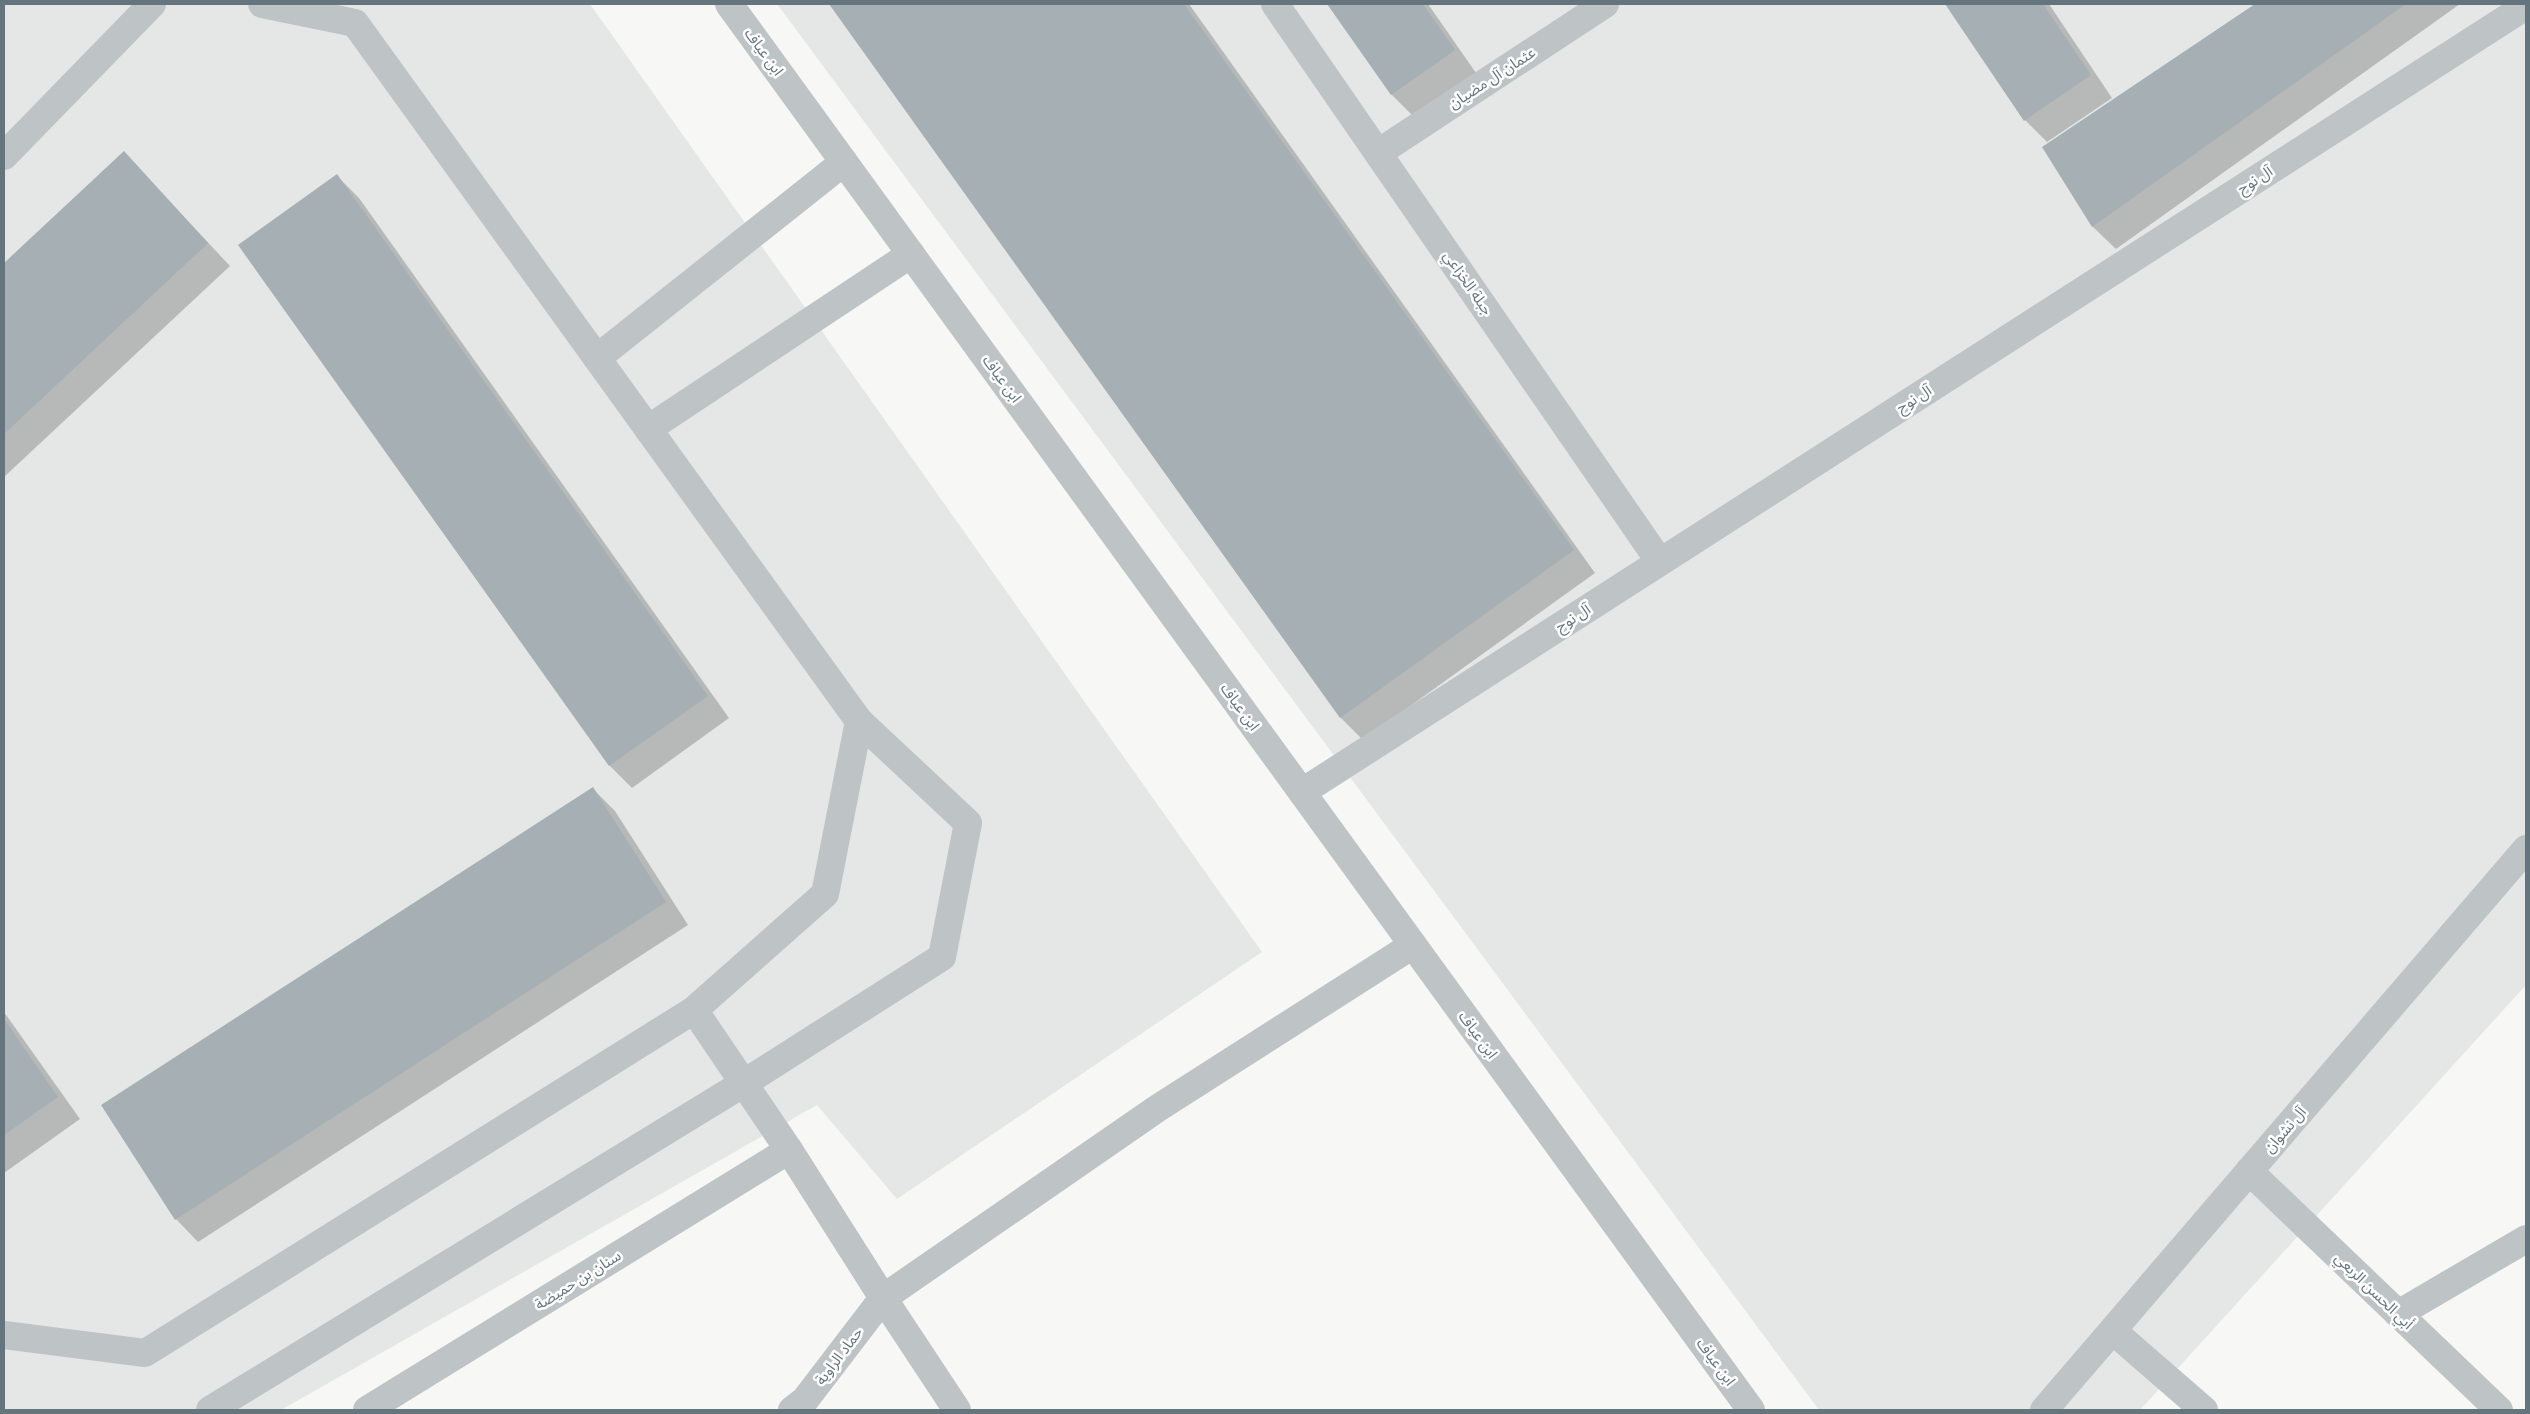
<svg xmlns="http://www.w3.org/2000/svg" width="2530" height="1414" font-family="'IBM Plex Sans','Noto Sans Arabic',sans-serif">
	<rect width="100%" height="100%" fill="#f7f7f5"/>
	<!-- built -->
	<g fill="#e5e7e6">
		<path d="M4,4H590L1262,952L897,1199L817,1105L281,1410H4Z"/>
		<path d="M777,4H2526V985L2140,1410H1819Z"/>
	</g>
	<!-- shadow -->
	<g fill="#0003">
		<path d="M831,4H1189L1595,573L1363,740L1341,718Z"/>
		<path d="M1329,4H1428L1476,73L1414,117L1392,95Z"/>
		<path d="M1946,4H2049L2112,98L2047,142L2025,120Z"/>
		<path d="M2257,4H2460L2116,249L2093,227L2044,147Z"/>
		<path d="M124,153L230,266L4,477V265Z"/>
		<path d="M337,176L359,198L729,718L632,788L610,766L240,245Z"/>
		<path d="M593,789L615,811L688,925L198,1242L176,1219L103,1106Z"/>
		<path d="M4,1012L80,1119L4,1173Z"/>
	</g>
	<!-- building -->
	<g fill="#a6afb4">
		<path d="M829,4H1184L1574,550L1340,718Z"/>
		<path d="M1327,4H1423L1455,50L1391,95Z"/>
		<path d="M1945,4H2043L2091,75L2024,121Z"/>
		<path d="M2255,4H2406L2092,227L2042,147Z"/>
		<path d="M124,151L208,243L4,434V263Z"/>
		<path d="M337,174L708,696L609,766L238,245Z"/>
		<path d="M593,787L666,902L175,1220L101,1105Z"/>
		<path d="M4,1019L58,1097L4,1135Z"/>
	</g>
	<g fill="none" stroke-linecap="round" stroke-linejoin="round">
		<!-- minor -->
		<g stroke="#bec3c6" stroke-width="28">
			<path d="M729,4L1751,1410"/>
			<path d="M1275,4L1660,562"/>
			<path d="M1378,153L1605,4"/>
			<path d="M4,156L152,4"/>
			<path d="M597,358L844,162"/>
			<path d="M648,429L911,254"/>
			<path d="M1302,792L2526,6"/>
			<path d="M694,1010L789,1150L883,1298L1158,1108L1413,945"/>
			<path d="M2249,1171L2499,1410"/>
			<path d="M2398,1314L2526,1239"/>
			<path d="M2113,1331L2204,1410"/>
			<path d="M4,1335L145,1353L694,1010L825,894L859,721L355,23L262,4"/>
			<path d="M210,1410L744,1083L942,957L968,823L859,721"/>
			<path d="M367,1410L789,1150"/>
			<path d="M792,1410L805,1400L883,1298L957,1410"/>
			<path d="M2044,1410L2526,849"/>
		</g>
	</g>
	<g text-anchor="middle" stroke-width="5" stroke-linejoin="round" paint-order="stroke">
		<!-- street labels -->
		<g font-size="15" fill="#64757e" stroke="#fff">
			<text transform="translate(764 52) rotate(54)" y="5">ابن عياف</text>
			<text transform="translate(1492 78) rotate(-33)" y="5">عثمان آل مضيان</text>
			<text transform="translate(2255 180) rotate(-33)" y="5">آل نوح</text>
			<text transform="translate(1468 283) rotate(55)" y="5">جبلة الخزاعي</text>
			<text transform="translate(1002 379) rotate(54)" y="5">ابن عياف</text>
			<text transform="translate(1914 399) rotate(-33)" y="5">آل نوح</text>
			<text transform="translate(1573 618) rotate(-33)" y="5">آل نوح</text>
			<text transform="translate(1240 707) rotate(54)" y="5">ابن عياف</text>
			<text transform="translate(1478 1035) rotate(54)" y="5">ابن عياف</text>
			<text transform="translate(2285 1130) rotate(-49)" y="5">آل نشوان</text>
			<text transform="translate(578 1280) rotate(-32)" y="5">سنان بن حميضة</text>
			<text transform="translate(2374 1291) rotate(44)" y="5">أبي الحسن الربعي</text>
			<text transform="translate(839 1356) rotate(-53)" y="5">حماد الراوية</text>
			<text transform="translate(1716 1362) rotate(54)" y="5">ابن عياف</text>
		</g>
	</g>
	<!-- border -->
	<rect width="2530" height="1414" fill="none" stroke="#64757e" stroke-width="10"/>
</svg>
